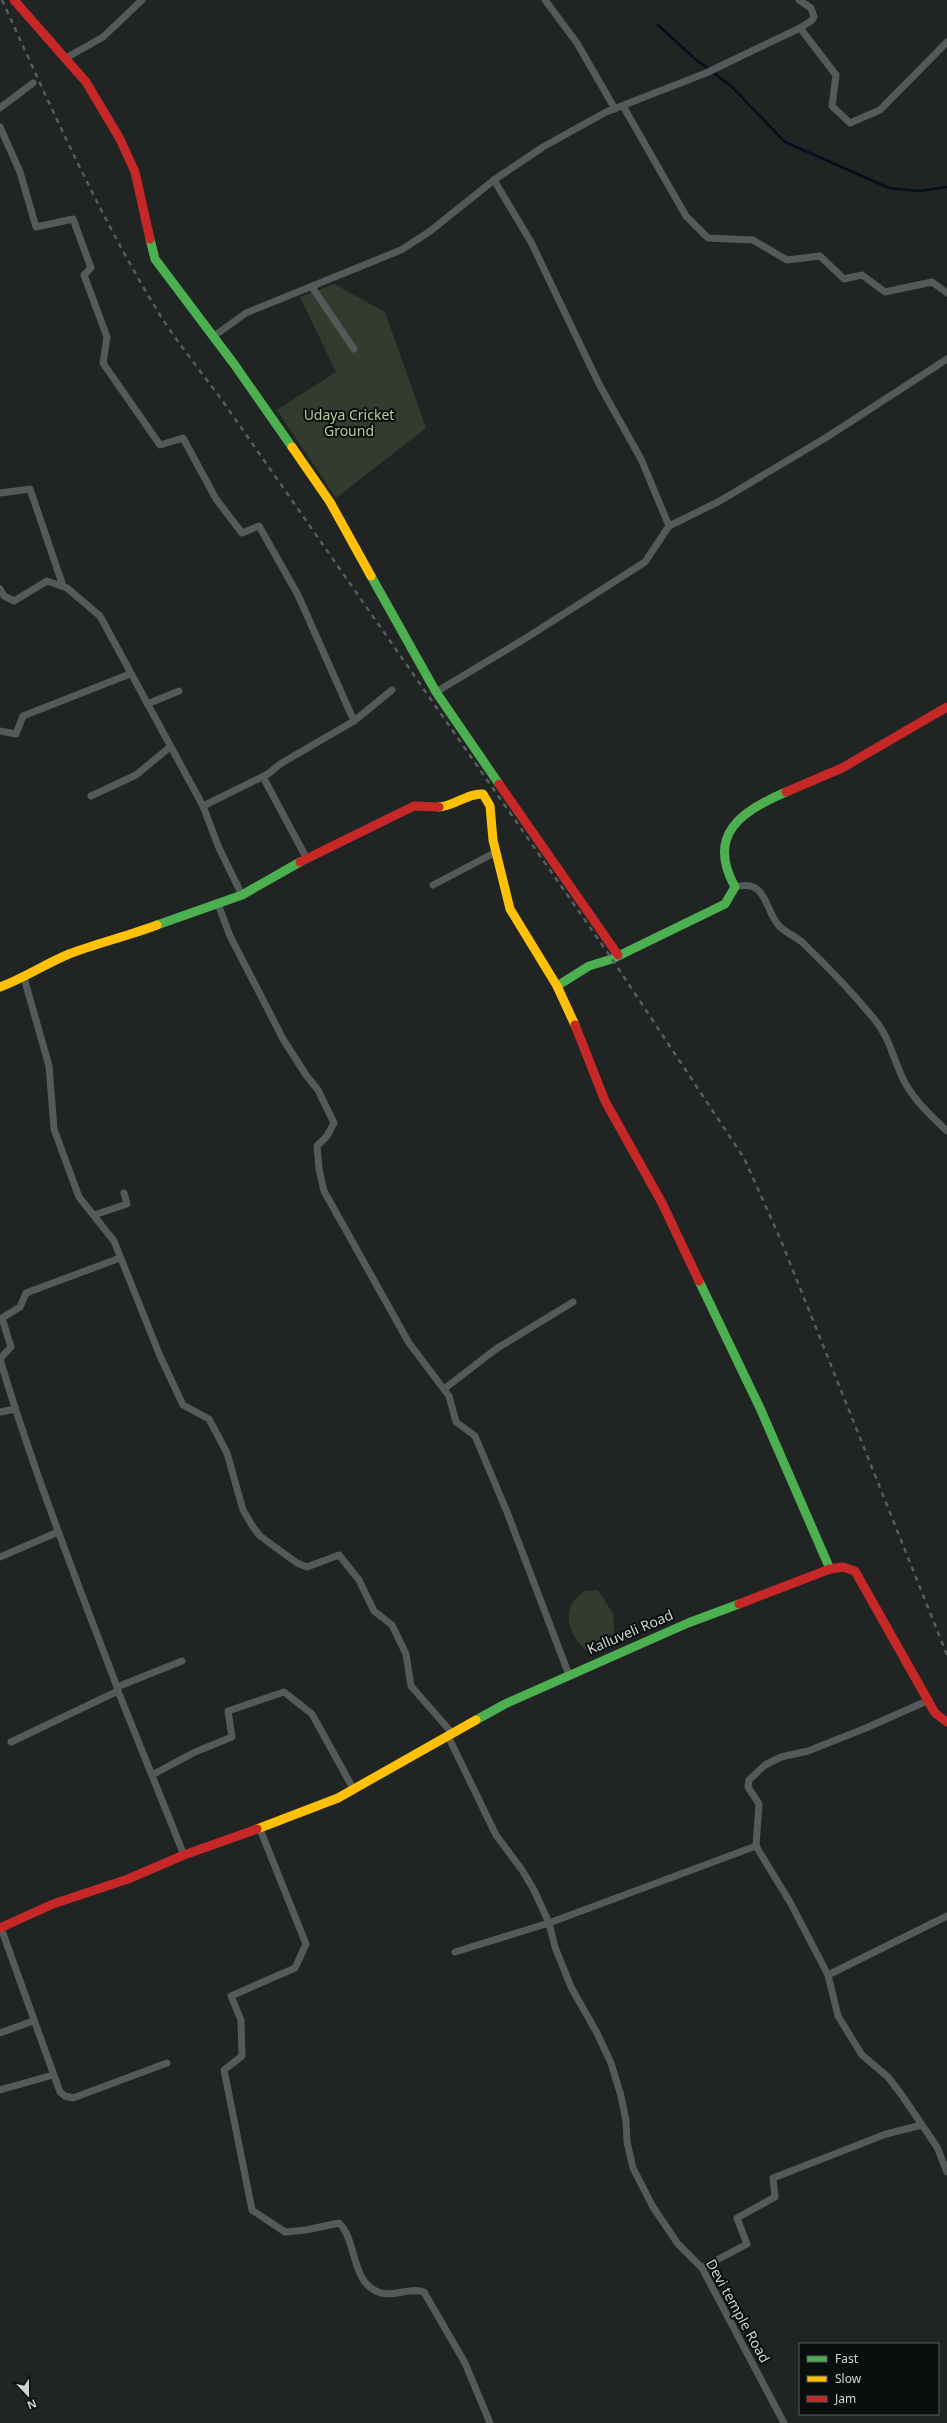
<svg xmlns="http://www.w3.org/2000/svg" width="947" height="2423" font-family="'Noto Sans',sans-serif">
	<rect width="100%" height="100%" fill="#202524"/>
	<!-- green -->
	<g fill="#333a2e">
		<path d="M334,284L385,312L426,428L336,498L277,410L336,372L300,297Z"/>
		<path d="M598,1590L613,1614L615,1637L605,1650L588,1652C575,1641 564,1623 571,1605C573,1600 580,1595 584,1591Z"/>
	</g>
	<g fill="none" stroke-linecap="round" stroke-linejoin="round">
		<!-- stream -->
		<path stroke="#040e1d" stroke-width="2.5" d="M658,25L694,58L731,86L785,142L889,188L919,191L947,187"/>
		<!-- street -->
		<g stroke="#54595a" stroke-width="7">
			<path d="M545,0L577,43L615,109"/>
			<path d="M800,28L836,75L832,106L850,123L880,110L947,42"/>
			<path d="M66,58L103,37L142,0"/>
			<path d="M623,106L686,216L708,238L753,240L787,260L820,256L844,279L862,275L885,292L932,282L947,293"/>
			<path d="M0,108L33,83"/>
			<path d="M0,127L20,172L36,227L73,219L91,268L84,275L107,337L103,363L160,445L183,438L216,499L242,533L259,526L298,595L354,721"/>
			<path d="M494,180L531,242L599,384L641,459L669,526"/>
			<path d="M312,287L354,349"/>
			<path d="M214,336L246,313L401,250L429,232L494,180L543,147L606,112L706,73L800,28L811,21L814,17L811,8L799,0"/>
			<path d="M0,493L30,489L63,586"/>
			<path d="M0,589L4,596L14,601L47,581L67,588L100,616L203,806L219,848L242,895"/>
			<path d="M436,692L526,638L645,562L669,526L718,502L827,437L947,359"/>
			<path d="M147,704L179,691"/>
			<path d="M0,731L16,734L23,716L130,674"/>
			<path d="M263,777L307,859"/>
			<path d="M91,796L136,775L170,747"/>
			<path d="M203,806L268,774L280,764L354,721L392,690"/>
			<path d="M433,885L496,852"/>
			<path d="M735,887C767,878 764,909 779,926C786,933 795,936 802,942C828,967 852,992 875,1020C890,1038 894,1062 905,1083C916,1102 931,1116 947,1131"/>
			<path d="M218,904L230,936L260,994L283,1039L306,1075L318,1090L334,1123L327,1136L317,1146L319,1169L324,1191L409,1343L449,1396L456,1422L475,1436L507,1512L569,1675"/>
			<path d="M24,978L49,1066L54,1129L79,1197L114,1241L160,1356L183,1405L209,1419L227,1453L243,1510L253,1527L260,1536L297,1563L307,1567L339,1555L359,1580L374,1611L392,1625L406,1654L411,1686L452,1733"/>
			<path d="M94,1215L127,1204L124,1193"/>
			<path d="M0,1359C33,1470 76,1579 117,1687"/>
			<path d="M0,1359L11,1347L2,1318L20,1307L26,1293L120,1258"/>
			<path d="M444,1389L496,1349L573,1302"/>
			<path d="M0,1412L15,1409"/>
			<path d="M0,1557L58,1532"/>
			<path d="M118,1691L184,1855"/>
			<path d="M448,1736L496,1835L522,1870L534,1890L549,1923L555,1947L571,1987L597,2033L611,2063L621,2096L626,2121L627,2142L633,2168L653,2207L678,2244L702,2268L784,2423"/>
			<path d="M11,1742L118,1691L117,1687L182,1661"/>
			<path d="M152,1775L195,1752L232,1737L228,1711L284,1692L312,1714L354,1790"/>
			<path d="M260,1829L306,1944L295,1968L231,1996L241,2020L242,2056L224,2070L252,2210L285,2232L306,2230L339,2223C358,2241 350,2284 381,2293C395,2297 409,2287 424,2292L465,2363L490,2423"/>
			<path d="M756,1846L759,1804L748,1787L749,1780L765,1765L781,1757L808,1751L866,1728L929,1700"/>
			<path d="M1,1928L60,2092L65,2096L73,2098L167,2063"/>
			<path d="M455,1952L549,1923L756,1846L790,1902L828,1975L838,2016L862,2055L888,2077L901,2094L937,2147L947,2172"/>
			<path d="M828,1975L947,1916"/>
			<path d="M0,2033L33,2021"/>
			<path d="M0,2090L53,2075"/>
			<path d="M702,2268L747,2244L737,2218L775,2197L773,2178L886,2134L922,2125"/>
		</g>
		<!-- fast -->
		<g stroke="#4caf50" stroke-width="9">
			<path d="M150,239L155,259L234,364L292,447"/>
			<path d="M371,576L436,692L499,784"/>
			<path d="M157,925L242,895L300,862"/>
			<path d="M557,986L589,966L612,959L725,904L735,887C706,835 741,811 786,792"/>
			<path d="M699,1281L760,1408L830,1569"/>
			<path d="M476,1720L505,1704L688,1623L739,1604"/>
		</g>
		<!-- slow -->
		<g stroke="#ffc107" stroke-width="9">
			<path d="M292,447L330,502L371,576"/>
			<path d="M439,807C455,806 467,793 483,794L490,806L493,840L510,909L557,986L575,1025"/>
			<path d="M0,987C24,978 45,964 69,954C98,943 128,936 157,925"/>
			<path d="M257,1829L338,1798L476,1720"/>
		</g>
		<!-- jam -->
		<g stroke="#c62828" stroke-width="9">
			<path d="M14,0L86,82L120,139L135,172L150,239"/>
			<path d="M499,784L618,955"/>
			<path d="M786,792L842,768L947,707"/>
			<path d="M300,862L414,806L439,807"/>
			<path d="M575,1025L605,1101L662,1203L699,1281"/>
			<path d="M739,1604L830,1569L843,1567L855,1571L935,1713L947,1722"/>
			<path d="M0,1928L53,1904L128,1879L184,1855L257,1829"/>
		</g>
		<!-- rail -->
		<path stroke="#585c5d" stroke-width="2.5" stroke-dasharray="5 5" stroke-linecap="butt" d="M2,0C51,107 98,214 160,315C179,345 203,374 224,403L612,959L744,1158L780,1238L947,1655"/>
	</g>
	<g text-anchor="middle" stroke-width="4" stroke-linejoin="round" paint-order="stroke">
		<!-- park labels -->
		<g font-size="14" fill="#b5cd9c" stroke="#0b0e0e">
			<text x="349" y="420">Udaya Cricket<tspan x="349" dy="16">Ground</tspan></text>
		</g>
		<!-- street labels -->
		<g font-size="14" fill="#cfd4d3" stroke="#0b0e0e">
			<text transform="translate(630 1632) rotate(-23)" y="5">Kalluveli Road</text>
			<text transform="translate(738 2311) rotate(61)" y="5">Devi temple Road</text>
		</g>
	</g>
	<!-- legend -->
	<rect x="799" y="2343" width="140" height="72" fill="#0b0e0e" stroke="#595d5d"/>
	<rect x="807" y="2356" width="20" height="6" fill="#4caf50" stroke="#595d5d"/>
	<text x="835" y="2363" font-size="12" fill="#cfd4d3">Fast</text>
	<rect x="807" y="2376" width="20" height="6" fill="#ffc107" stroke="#595d5d"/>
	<text x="835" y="2383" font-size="12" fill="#cfd4d3">Slow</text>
	<rect x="807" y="2396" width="20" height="6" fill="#c62828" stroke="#595d5d"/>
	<text x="835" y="2403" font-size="12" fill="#cfd4d3">Jam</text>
	<!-- north arrow -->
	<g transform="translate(28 2395) rotate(158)" stroke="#0b0e0e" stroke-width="3" paint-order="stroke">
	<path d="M0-3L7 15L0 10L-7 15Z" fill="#cfd4d3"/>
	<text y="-6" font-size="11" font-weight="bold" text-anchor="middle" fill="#cfd4d3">N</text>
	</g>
</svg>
